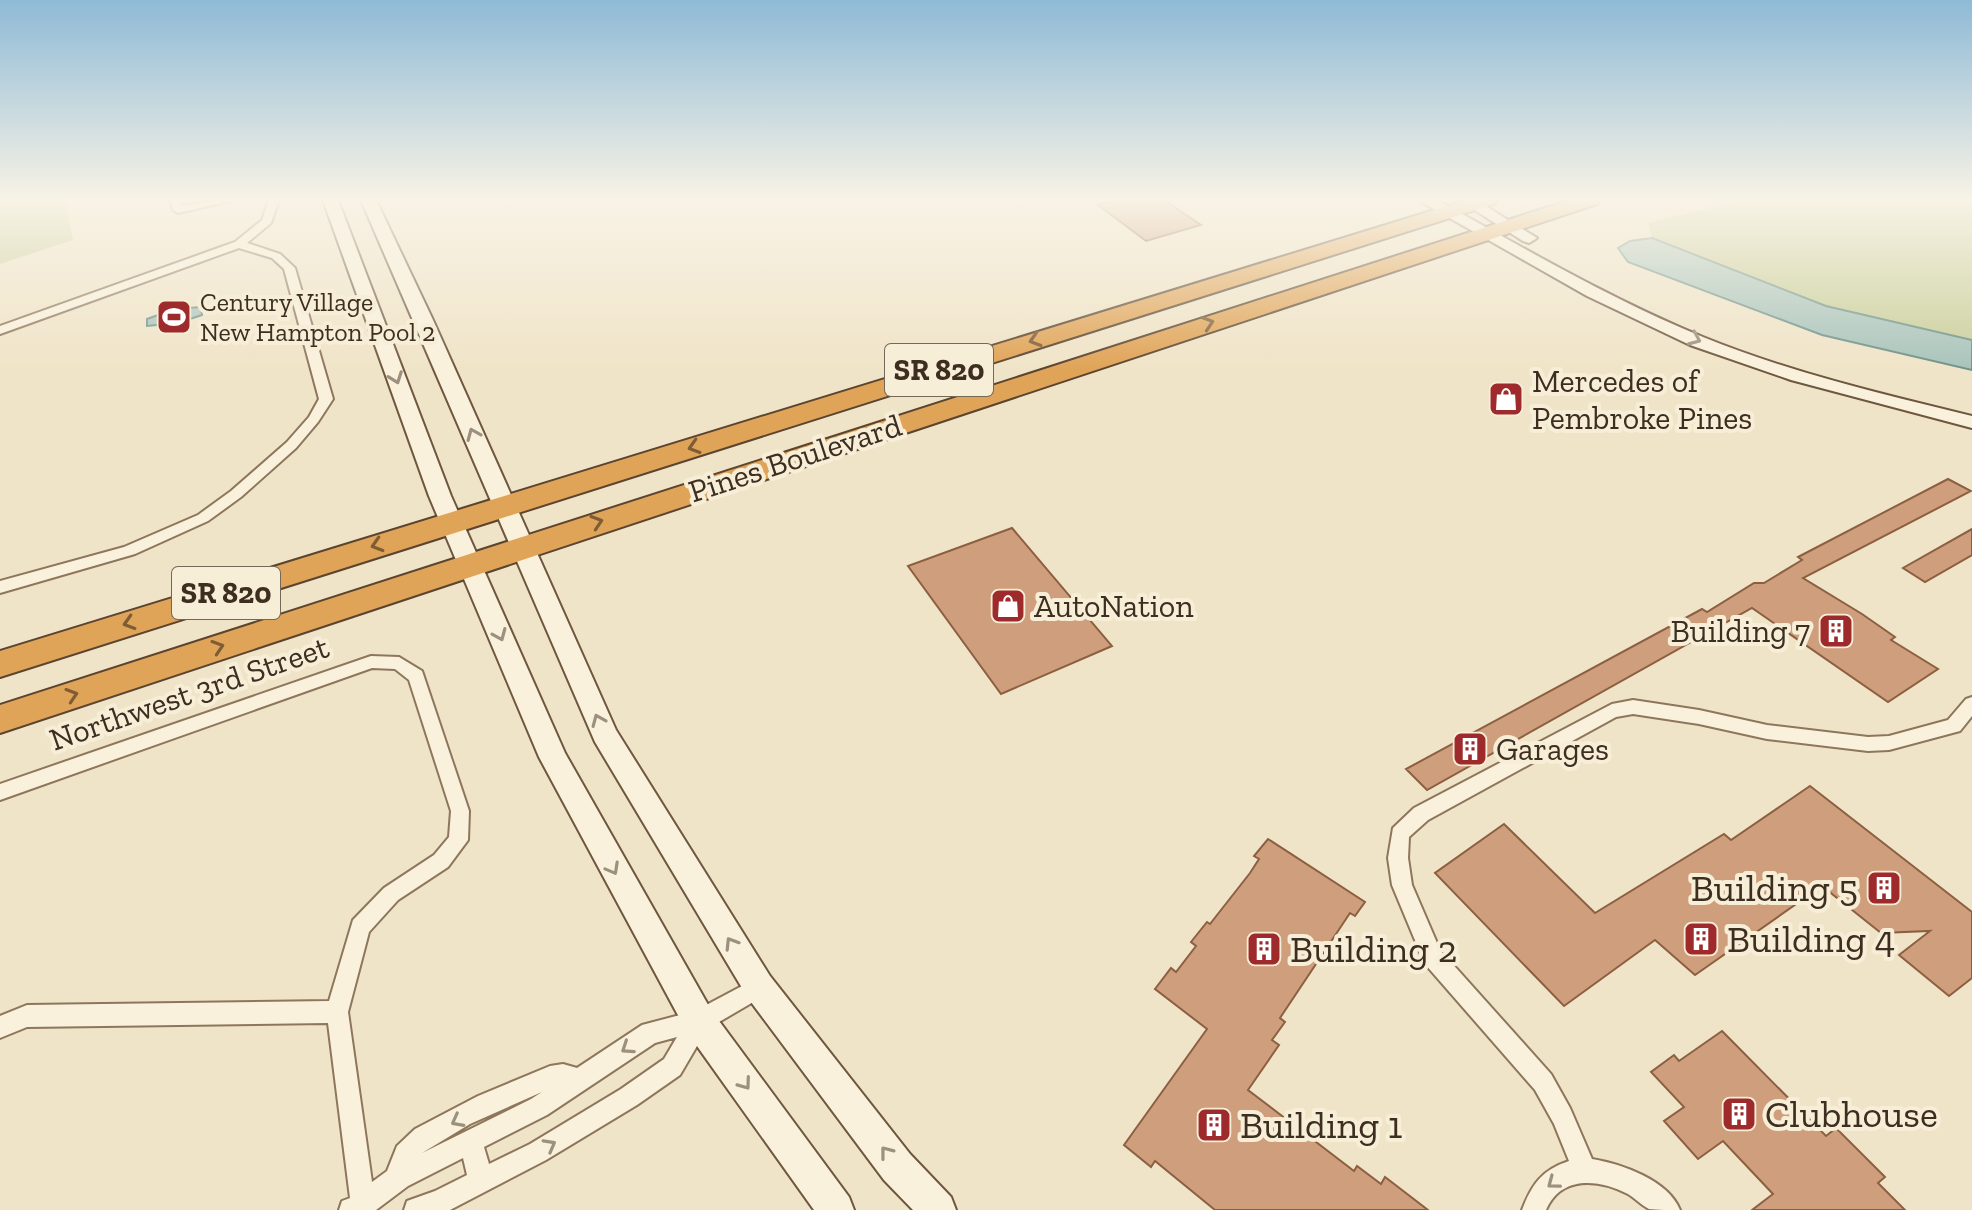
<svg xmlns="http://www.w3.org/2000/svg" width="1972" height="1210" font-family="'Zilla Slab',serif">
	<rect width="100%" height="100%" fill="#f0e4c8"/>
	<!-- green -->
	<g fill="#c9cf9b">
		<path d="M0,200H65L73,240L0,264Z"/>
		<path d="M1742,200H1972V340L1826,306L1652,238L1648,223Z"/>
	</g>
	<!-- water -->
	<g fill="#a9c4bc" stroke="#6f938a" stroke-width="2">
		<path d="M1652,238L1826,306L1972,340V370L1822,335L1628,262L1618,248L1630,241Z"/>
		<path d="M201,307L202,315L178,323L147,326V319L174,309Z"/>
	</g>
	<!-- building -->
	<g fill="#cf9f7d" stroke="#8d5f41" stroke-width="2">
		<path d="M1116,200H1164L1201,225L1146,241L1098,205Z"/>
		<path d="M1948,479L1971,491L1803,578L1862,614L1895,637L1891,640L1938,669L1888,702L1752,608L1427,790L1406,769L1702,609L1707,612L1754,583H1764L1802,560L1798,557Z"/>
		<path d="M1012,528L1112,646L1001,694L908,566Z"/>
		<path d="M1972,529V555L1925,582L1903,568Z"/>
		<path d="M1810,786L1972,912V978L1949,996L1899,955L1930,931L1881,933L1822,886L1695,975L1655,940L1564,1006L1435,873L1504,824L1595,913L1724,834L1731,840Z"/>
		<path d="M1268,839L1365,902L1355,916L1350,913L1280,1018L1285,1022L1272,1040L1279,1045L1248,1090L1354,1171L1357,1166L1381,1184L1385,1177L1428,1210H1215L1155,1161L1151,1167L1124,1145L1207,1029L1155,989L1171,968L1176,972L1196,946L1191,942L1207,922L1210,924L1250,873L1259,859L1254,856Z"/>
		<path d="M1722,1031L1826,1136L1836,1128L1885,1177L1878,1183L1905,1210H1752L1773,1194L1723,1141L1698,1159L1664,1121L1684,1107L1651,1072L1674,1055L1679,1061Z"/>
	</g>
	<g fill="none" stroke-linecap="round" stroke-linejoin="round">
		<defs>
			<g id="street">
				<path d="M170,200H180L182,206L216,200H235L178,213L173,210Z"/>
				<path d="M269,200H279L271,223L247,243L280,254L295,268L333,399L318,422L296,448L241,497L208,521L135,554L0,593V581L124,547L198,515L231,491L287,442L309,417L319,399L284,269L272,258L239,248L0,334V326L235,242L262,220Z"/>
				<path d="M371,656L399,657L422,671L469,811L468,840L448,867L398,900L369,932L348,1012L372,1182L387,1171L397,1146L415,1129L478,1096L550,1066L563,1064L577,1068L642,1025L695,1011L759,977L767,980L770,987L767,994L707,1029L680,1075L637,1105L546,1160L450,1210H404L407,1201L435,1191L467,1175L463,1158L408,1186L376,1210H339L342,1201L350,1198L328,1023L27,1027L0,1038V1016L27,1005L329,1001L353,920L384,888L434,855L449,837L451,811L409,680L395,669L372,668L0,800V784ZM677,1037L664,1059L621,1089L530,1144L489,1164L484,1147L547,1115L655,1043ZM542,1092L531,1099L422,1153L470,1124Z"/>
				<path d="M1972,697V716L1960,731L1889,750L1868,751L1767,739L1699,724L1633,714L1616,717L1428,820L1409,837L1408,858L1412,885L1440,950L1551,1074L1570,1108L1592,1159C1622,1164 1668,1180 1680,1210C1671,1210 1657,1210 1649,1209C1641,1205 1635,1198 1628,1194C1599,1179 1561,1175 1546,1210H1522C1532,1184 1542,1170 1569,1161L1554,1124L1535,1090L1425,964L1422,957L1392,885L1388,858L1393,828L1414,808L1612,704L1633,700L1699,710L1767,725L1868,737L1889,736L1948,720L1966,699Z"/>
			</g>
			<g id="secondary">
				<path d="M323,200H338L451,496L565,753L711,1010L849,1197L854,1210H814L687,1032L539,757L429,496Z"/>
				<path d="M361,200H376L433,320L616,730L770,976L910,1154L951,1197L956,1210H913L884,1180L748,998L595,742Z"/>
				<path d="M1418,200H1437C1524,248 1610,299 1703,337C1789,372 1881,394 1972,416V428L1791,380L1690,345L1587,296Z"/>
				<path d="M1459,200H1476L1537,238L1529,243L1523,241Z"/>
			</g>
			<g id="highway">
				<path d="M1467,200H1497L1494,204L0,677V651Z"/>
				<path d="M1570,200H1600L1597,204L0,733V705Z"/>
			</g>
		</defs>
		<!-- street casing -->
		<use href="#street" stroke="#8d765c" stroke-width="4"/>
		<!-- secondary casing -->
		<use href="#secondary" stroke="#6f573f" stroke-width="4"/>
		<!-- highway casing -->
		<use href="#highway" stroke="#5b4430" stroke-width="4"/>
		<!-- street -->
		<use href="#street" fill="#faf1dc" fill-rule="evenodd"/>
		<!-- secondary -->
		<use href="#secondary" fill="#faf1dc" fill-rule="evenodd"/>
		<!-- highway -->
		<use href="#highway" fill="#e0a458" fill-rule="evenodd"/>
	</g>
	<!-- one-way arrows -->
	<defs><path id="oneway-chevron" d="M-2-3.5L2.5 0L-2 3.5" fill="none" stroke-width="1.6" stroke-linecap="round" stroke-linejoin="round" transform="scale(2)"/></defs>
	<g stroke="#7e5d36">
		<use href="#oneway-chevron" transform="translate(1208 323) rotate(-18)"/>
		<use href="#oneway-chevron" transform="translate(1035 340) rotate(163)"/>
		<use href="#oneway-chevron" transform="translate(694 447) rotate(163)"/>
		<use href="#oneway-chevron" transform="translate(597 522) rotate(-18)"/>
		<use href="#oneway-chevron" transform="translate(377 545) rotate(163)"/>
		<use href="#oneway-chevron" transform="translate(129 623) rotate(163)"/>
		<use href="#oneway-chevron" transform="translate(218 647) rotate(-18)"/>
		<use href="#oneway-chevron" transform="translate(72 695) rotate(-18)"/>
	</g>
	<g stroke="#9c907e">
		<use href="#oneway-chevron" transform="translate(1695 339) rotate(23)"/>
		<use href="#oneway-chevron" transform="translate(396 378) rotate(70)"/>
		<use href="#oneway-chevron" transform="translate(473 434) rotate(-113)"/>
		<use href="#oneway-chevron" transform="translate(500 635) rotate(67)"/>
		<use href="#oneway-chevron" transform="translate(598 720) rotate(-113)"/>
		<use href="#oneway-chevron" transform="translate(613 869) rotate(61)"/>
		<use href="#oneway-chevron" transform="translate(731 943) rotate(-122)"/>
		<use href="#oneway-chevron" transform="translate(627 1048) rotate(146)"/>
		<use href="#oneway-chevron" transform="translate(745 1084) rotate(54)"/>
		<use href="#oneway-chevron" transform="translate(457 1121) rotate(152)"/>
		<use href="#oneway-chevron" transform="translate(550 1145) rotate(-29)"/>
		<use href="#oneway-chevron" transform="translate(886 1152) rotate(-128)"/>
		<use href="#oneway-chevron" transform="translate(1553 1183) rotate(143)"/>
	</g>
	<!-- sky -->
	<linearGradient id="sky" x2="0" y2="1"><stop stop-color="#8fbad6"/><stop offset="0.54" stop-color="#f8f3e6"/><stop offset="1" stop-color="#f8f3e6" stop-opacity="0"/></linearGradient>
	<rect width="1972" height="369" fill="url(#sky)"/>
	<!-- icons -->
	<defs>
		<symbol id="stadium-square" viewBox="-11 -11 22 22"><rect x="-9" y="-9" width="18" height="18" rx="4" fill="#9e2a2b" stroke="#f7eed8"/><path d="M0-5a6.5 5 0 1 0 0 10a6.5 5 0 1 0 0-10ZM-3.5-1.8h7v3.6h-7Z" fill="#fff"/></symbol>
		<symbol id="shop-square" viewBox="-11 -11 22 22"><rect x="-9" y="-9" width="18" height="18" rx="4" fill="#9e2a2b" stroke="#f7eed8"/><path d="M-5-2.5h2.3a2.7 3.5 0 0 1 5.4 0H5L5.5 6h-11ZM-1.5-2.5h3a1.5 2.3 0 0 0-3 0Z" fill="#fff"/></symbol>
		<symbol id="building-square" viewBox="-11 -11 22 22"><rect x="-9" y="-9" width="18" height="18" rx="4" fill="#9e2a2b" stroke="#f7eed8"/><path d="M-4-6H4V6H1V3H-1V6H-4ZM-2.5-4.3h1.7v1.8h-1.7ZM.8-4.3h1.7v1.8H.8ZM-2.5-1h1.7V.8h-1.7ZM.8-1h1.7V.8H.8Z" fill="#fff"/></symbol>
	</defs>
	<g fill-rule="evenodd">
		<use href="#stadium-square" x="154" y="297" width="40" height="40"/>
		<use href="#shop-square" x="1486" y="379" width="40" height="40"/>
		<use href="#shop-square" x="988" y="586" width="40" height="40"/>
		<use href="#building-square" x="1816" y="611" width="40" height="40"/>
		<use href="#building-square" x="1450" y="729" width="40" height="40"/>
		<use href="#building-square" x="1864" y="868" width="40" height="40"/>
		<use href="#building-square" x="1681" y="919" width="40" height="40"/>
		<use href="#building-square" x="1244" y="929" width="40" height="40"/>
		<use href="#building-square" x="1719" y="1094" width="40" height="40"/>
		<use href="#building-square" x="1194" y="1105" width="40" height="40"/>
	</g>
	<g text-anchor="middle" stroke-width="8" stroke-linejoin="round" paint-order="stroke">
		<!-- far-poi labels -->
		<g font-size="26" fill="#3d2e20" stroke="#f7eed8" text-anchor="start">
			<text x="200" y="311">Century Village<tspan x="200" dy="30">New Hampton Pool 2</tspan></text>
		</g>
		<!-- shield labels -->
		<g fill="#f7eed8" stroke="#756857" stroke-width="2">
			<rect x="885" y="344" width="108" height="52" rx="6"/>
			<rect x="172" y="567" width="108" height="52" rx="6"/>
		</g>
		<g font-size="30" font-weight="bold" fill="#3d2e20">
			<text x="939" y="380">SR 820</text>
			<text x="226" y="603">SR 820</text>
		</g>
		<!-- poi labels -->
		<g font-size="32" fill="#3d2e20" stroke="#f7eed8" text-anchor="start">
			<text x="1532" y="392">Mercedes of<tspan x="1532" dy="37">Pembroke Pines</tspan></text>
			<text x="1034" y="617">AutoNation</text>
			<text x="1810" y="642" text-anchor="end">Building 7</text>
			<text x="1496" y="760">Garages</text>
		</g>
		<!-- street labels -->
		<g font-size="32" fill="#3d2e20" stroke="#f7eed8">
			<text transform="translate(795 458) rotate(-18)" y="11">Pines Boulevard</text>
			<text transform="translate(189 693) rotate(-19)" y="11">Northwest 3rd Street</text>
		</g>
		<!-- near-poi labels -->
		<g font-size="38" fill="#3d2e20" stroke="#f7eed8" text-anchor="start">
			<text x="1858" y="901" text-anchor="end">Building 5</text>
			<text x="1727" y="952">Building 4</text>
			<text x="1290" y="962">Building 2</text>
			<text x="1765" y="1127">Clubhouse</text>
			<text x="1240" y="1138">Building 1</text>
		</g>
	</g>
</svg>
